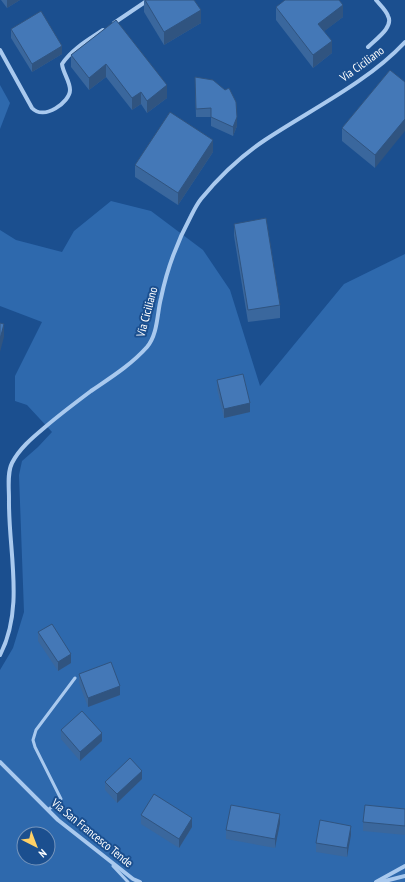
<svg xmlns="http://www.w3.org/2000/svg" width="405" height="882" font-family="'PT Sans Narrow',sans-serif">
	<rect width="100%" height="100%" fill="#1b4f8f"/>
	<!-- green -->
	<g fill="#2e69ad" fill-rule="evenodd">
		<path d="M0,85L10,103L0,129Z"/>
		<path d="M111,201L151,211L203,250L230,290L260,386L344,284L405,254V882H0V670L13,648L24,612L19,475L22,461L38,447L52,432L27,405L15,401V376L42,322L0,306V230L16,240L62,252L74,231ZM24,834H48V858H24Z"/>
	</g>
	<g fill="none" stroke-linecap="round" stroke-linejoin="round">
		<!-- lane -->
		<g stroke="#a9c9ee" stroke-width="3">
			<path d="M48,810L61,799L35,747L33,740L36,730L75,678"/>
			<path d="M113,866L128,882"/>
		</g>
		<!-- street -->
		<g stroke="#a9c9ee" stroke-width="4">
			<path d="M114,23L148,0"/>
			<path d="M368,47C376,39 394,27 388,16C386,10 380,5 376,0"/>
			<path d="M0,50L32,108C44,121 70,102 70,90C70,81 63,73 62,64C72,49 88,40 103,30"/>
			<path d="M0,655C25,607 8,550 9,499C9,487 7,473 12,463C19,449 32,438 44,428C59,415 75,403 91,391C110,378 131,365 147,347C158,334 157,313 161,298C167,269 177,242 191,216C194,210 197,204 201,199C219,177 241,156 265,140C310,110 368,82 405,42"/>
			<path d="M0,762L58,820L133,879L140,882"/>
			<path d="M376,882L405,866"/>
			<path d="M381,882L405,876"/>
		</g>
	</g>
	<!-- wall -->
	<g fill="#3a679d">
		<path d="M1,0H20L7,8Z"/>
		<path d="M144,0L201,23L164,45L144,12Z"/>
		<path d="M276,7L343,17L324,31L332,53L313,68L276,20Z"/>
		<path d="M116,20L167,98L147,113L141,104L132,110L106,77L89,90L71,67V55Z"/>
		<path d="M11,29L62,54L32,72L11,38Z"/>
		<path d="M390,70L375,168L342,141V128Z"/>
		<path d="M195,85L237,126L233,136L211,126V117H196Z"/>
		<path d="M213,152L178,205L135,177V165Z"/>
		<path d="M234,224L280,305V318L248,322L234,236Z"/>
		<path d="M217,380L250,412L224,418L217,389Z"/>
		<path d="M38,632L71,663L58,671L38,641Z"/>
		<path d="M79,674L120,695L88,707L79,683Z"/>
		<path d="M61,730L102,741L80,761L61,739Z"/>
		<path d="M142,779L117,803L105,790V782Z"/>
		<path d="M405,809V835L363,831V822Z"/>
		<path d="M141,815L192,827L179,848L141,824Z"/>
		<path d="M280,823L275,848L226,839V830Z"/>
		<path d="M351,835L347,857L316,852V843Z"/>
	</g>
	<!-- shaded-wall -->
	<g fill="#305480">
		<path d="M7,0H20L7,8Z"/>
		<path d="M343,5V17L318,36V24Z"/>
		<path d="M201,10V23L164,45V32Z"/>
		<path d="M332,41V53L313,68V55Z"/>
		<path d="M62,46V54L32,72V64Z"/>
		<path d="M106,64V77L89,90V78Z"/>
		<path d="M167,85V98L147,113V101Z"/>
		<path d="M141,92V104L132,110V98Z"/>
		<path d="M237,117V126L233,136V127Z"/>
		<path d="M405,119V131L375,168V155Z"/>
		<path d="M213,140V152L178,205V193Z"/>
		<path d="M4,324V337L0,352V339Z"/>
		<path d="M250,403V412L224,418V409Z"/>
		<path d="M71,654V663L58,671V662Z"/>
		<path d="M120,686V695L88,707V698Z"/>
		<path d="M102,733V741L80,761V752Z"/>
		<path d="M142,771V779L117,803V794Z"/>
		<path d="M280,814V823L275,848V839Z"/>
		<path d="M192,818V827L179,848V839Z"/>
		<path d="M351,826V835L347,857V848Z"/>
	</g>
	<!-- building -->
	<g fill="#4478b7" stroke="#305480">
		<path d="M145,0H194L201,10L164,32Z"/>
		<path d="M285,0H339L343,5L318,24L332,41L313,55L276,7Z"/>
		<path d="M41,11L62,46L32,64L11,29Z"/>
		<path d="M116,20L167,85L147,101L141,92L132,98L106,64L89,78L71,55Z"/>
		<path d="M390,70L405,82V119L375,155L342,128Z"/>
		<path d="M195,77L213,80L225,90L229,88L236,102L237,117L233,127L211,117V108L196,109Z"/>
		<path d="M170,112L213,140L178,193L135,165Z"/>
		<path d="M266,218L280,305L248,310L234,224Z"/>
		<path d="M0,323L4,324L0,339Z"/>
		<path d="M243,374L250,403L224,409L217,380Z"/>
		<path d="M52,624L71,654L58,662L38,632Z"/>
		<path d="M111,662L120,686L88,698L79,674Z"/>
		<path d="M82,711L102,733L80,752L61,730Z"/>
		<path d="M130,758L142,771L117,794L105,782Z"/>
		<path d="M154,794L192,818L179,839L141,815Z"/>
		<path d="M231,805L280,814L275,839L226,830Z"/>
		<path d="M365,805L405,809V826L363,822Z"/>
		<path d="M320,820L351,826L347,848L316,843Z"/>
	</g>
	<g text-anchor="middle" stroke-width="4" stroke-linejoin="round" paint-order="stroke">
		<!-- street labels -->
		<g font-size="12" fill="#fff" stroke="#1b4f8f">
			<text transform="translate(362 64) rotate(-36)" y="4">Via Ciciliano</text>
			<text transform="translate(147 312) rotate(-75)" y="4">Via Ciciliano</text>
			<text transform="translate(92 833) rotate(39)" y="4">Via San Francesco Tende</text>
		</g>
	</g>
	<!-- north arrow -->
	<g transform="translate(36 846) rotate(138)"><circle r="19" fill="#1b4f8f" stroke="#7695bc"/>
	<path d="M0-3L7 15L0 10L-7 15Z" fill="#ffd166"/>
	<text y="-6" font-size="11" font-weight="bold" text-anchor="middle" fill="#ffffff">N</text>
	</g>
</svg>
